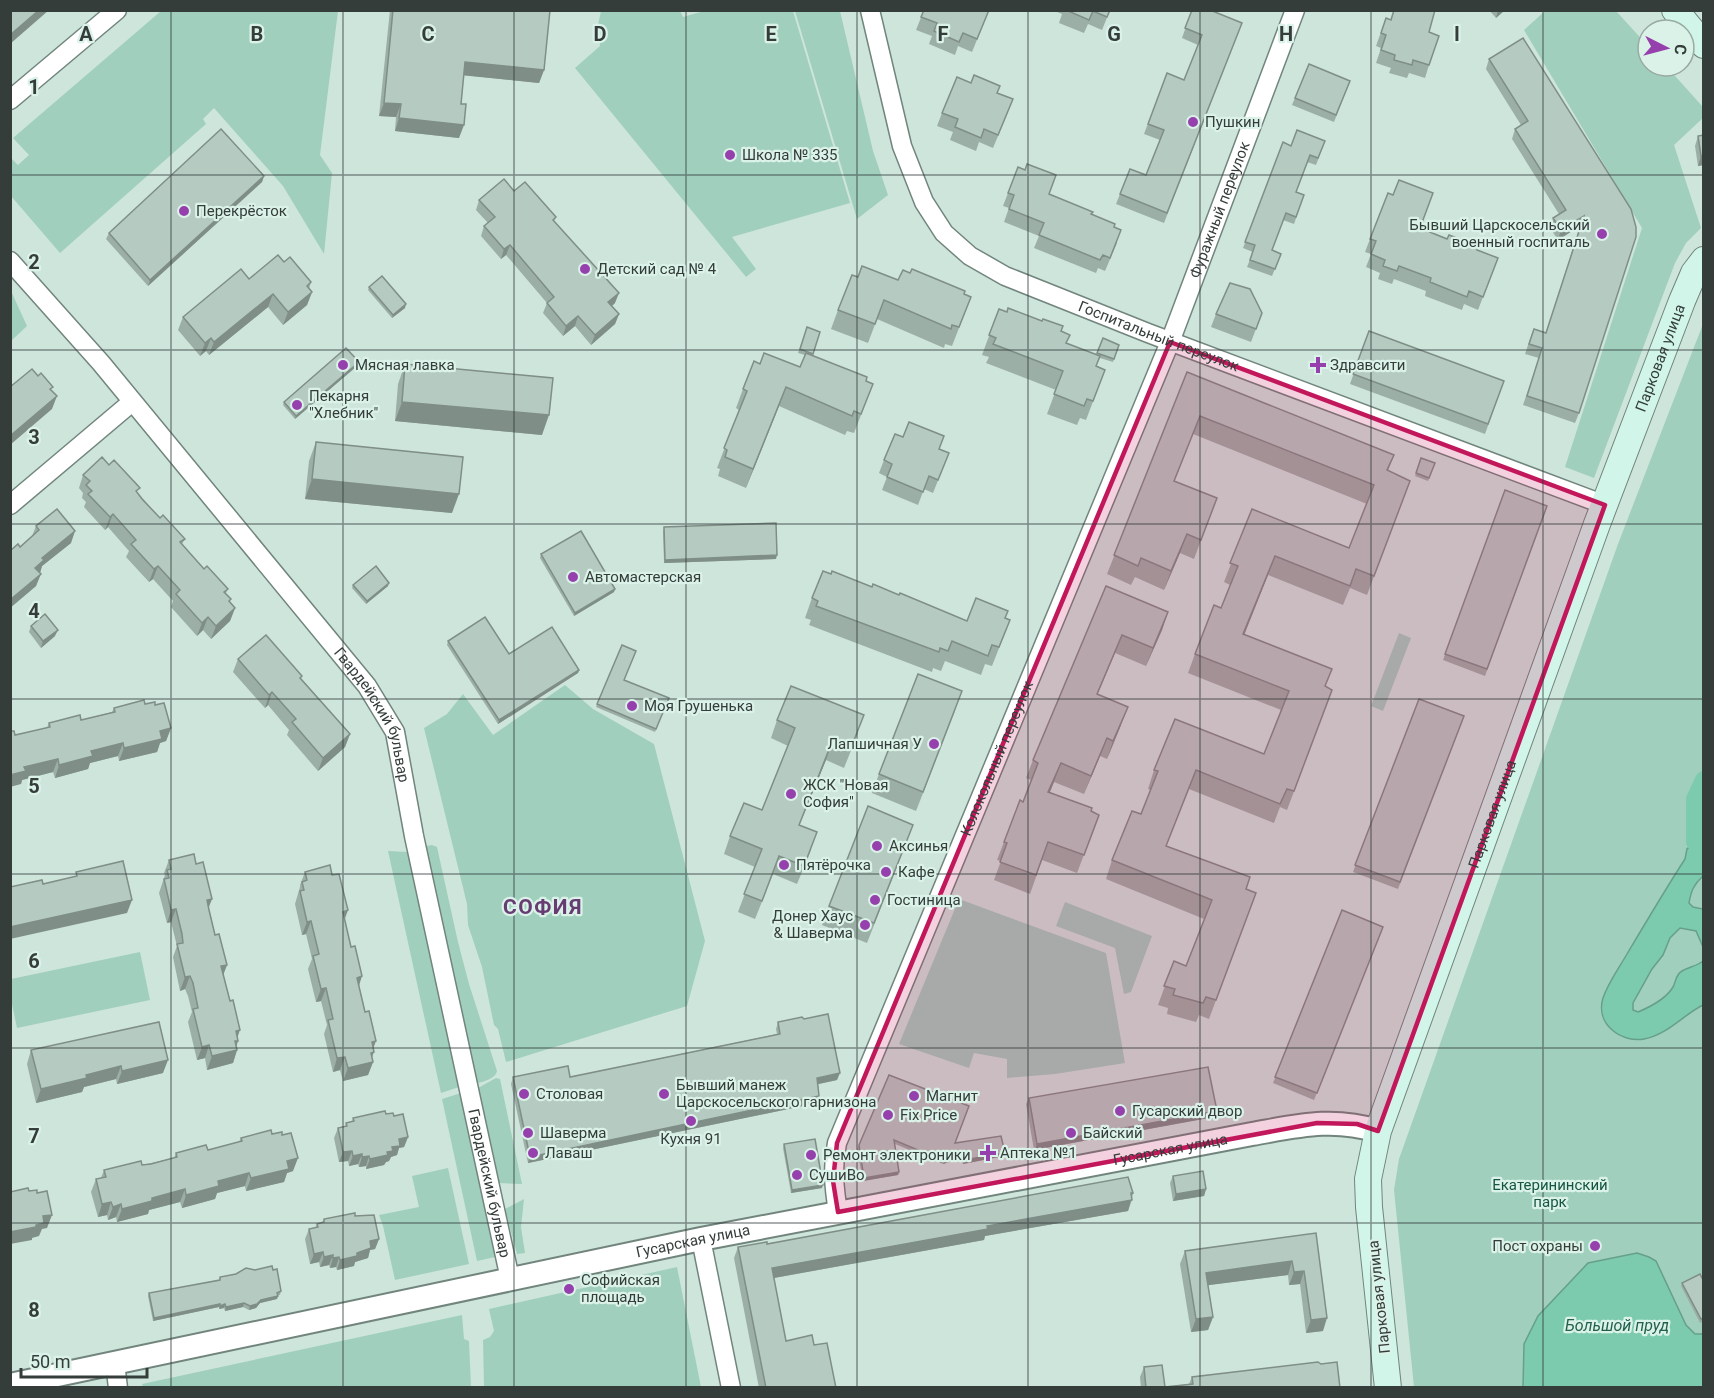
<svg xmlns="http://www.w3.org/2000/svg" width="1714" height="1398" font-family="Roboto,sans-serif">
	<rect width="100%" height="100%" fill="#cee5db"/>
	<!-- green -->
	<g fill="#a1cfbd">
		<path d="M161,11H338L320,155L332,173L324,254L283,186L214,108L203,119L206,124L60,253L11,196V158L18,165L29,155L13,138Z"/>
		<path d="M601,11H680L683,17L704,11H793L850,203L732,237L756,269L746,277L575,68L600,46L598,25Z"/>
		<path d="M795,11H840L873,151L888,195L857,219Z"/>
		<path d="M1545,11H1616L1648,46V66H1666L1703,107V118L1674,145L1701,228L1686,243L1675,263L1594,478L1565,467L1642,228L1524,30Z"/>
		<path d="M11,291L27,326L11,341H10Z"/>
		<path d="M1703,324V1387H1414L1394,1190L1399,1159L1618,544Z"/>
		<path d="M1399,633L1411,638L1383,711L1371,706Z"/>
		<path d="M565,685L593,709L654,744L705,941L687,1006L506,1062L498,1029L494,1025L482,967L468,925L467,904L424,728L447,714L463,694L493,735Z"/>
		<path d="M432,845L437,847L458,942L469,984L497,1071C496,1078 484,1082 477,1083L426,846Z"/>
		<path d="M388,851L408,852L459,1087L441,1093Z"/>
		<path d="M959,899L1106,953L1125,1063L1055,1074L1007,1078V1059L974,1053L969,1068L899,1044Z"/>
		<path d="M1065,902L1152,936L1131,992L1124,994L1115,948L1056,926Z"/>
		<path d="M140,952L150,1000L17,1028L11,999V979Z"/>
		<path d="M496,1078L500,1079L522,1184L499,1183L478,1088Z"/>
		<path d="M461,1093L495,1253V1257L477,1261L442,1099Z"/>
		<path d="M448,1168L469,1264L395,1280L383,1226L379,1215L419,1207L412,1176Z"/>
		<path d="M524,1199L521,1227L525,1253L517,1254L505,1209Z"/>
		<path d="M677,1267L701,1387H484L483,1340L490,1337L494,1331L489,1309Z"/>
		<path d="M462,1315L464,1339L469,1341L471,1387H143L142,1384Z"/>
	</g>
	<!-- water -->
	<g fill="#7ccbae" stroke="#66a08b" stroke-width="1.5">
		<path d="M1703,835V876C1694,884 1691,891 1689,903L1693,907L1703,909V947L1696,931L1680,928L1670,938L1663,955L1652,969L1633,1003V1010L1638,1012C1650,1007 1666,999 1673,987C1676,982 1675,975 1682,971C1689,967 1697,966 1703,961V1005C1683,1015 1667,1035 1644,1039C1621,1043 1595,1024 1603,998C1608,983 1619,968 1627,954C1646,922 1665,890 1685,859L1687,849Z"/>
		<path d="M1637,1253L1649,1257L1656,1261L1686,1325L1695,1334H1703V1387H1523L1524,1344L1538,1316L1588,1263Z"/>
	</g>
	<g fill="none" stroke-linecap="round" stroke-linejoin="round">
		<!-- canal -->
		<path stroke="#7ccbae" stroke-width="18" d="M1695,842V799L1704,780"/>
		<defs>
			<g id="minor">
				<path id="s1" d="M870,10L902,146L924,202L944,233L970,256L1005,276L1148,333L1605,505"/>
				<path d="M10,100L117,10"/>
				<path id="s2" d="M10,261L101,363L367,686L395,732L414,836L510,1279"/>
				<path d="M10,505L132,402"/>
				<path id="s3" d="M838,1212C834,1187 832,1168 837,1143L1170,342L1295,10"/>
				<path d="M701,1239L731,1388"/>
				<path d="M115,1363L118,1388"/>
			</g>
			<g id="tertiary">
				<path id="s4" d="M10,1385L701,1239L1252,1134C1298,1126 1332,1117 1378,1131"/>
			</g>
			<g id="secondary">
				<path d="M1675,10L1704,45"/>
				<path id="s5" d="M1388,1388L1369,1207L1368,1179L1378,1131L1597,524L1682,301L1694,273L1704,260"/>
			</g>
		</defs>
		<!-- minor casing -->
		<use href="#minor" stroke="#71857d" stroke-width="21"/>
		<!-- tertiary casing -->
		<use href="#tertiary" stroke="#71857d" stroke-width="26"/>
		<!-- secondary casing -->
		<use href="#secondary" stroke="#71857d" stroke-width="28"/>
		<!-- minor -->
		<use href="#minor" stroke="#fff" stroke-width="18"/>
		<!-- tertiary -->
		<use href="#tertiary" stroke="#fff" stroke-width="22"/>
		<!-- secondary -->
		<use href="#secondary" stroke="#d1f6e9" stroke-width="26"/>
	</g>
	<!-- wall -->
	<g fill="#9cafa6">
		<path d="M390,10H550L544,70L539,83L464,75L461,104L459,138L395,131L396,117L379,116Z"/>
		<path d="M924,10H989L972,52L958,46L955,55L929,44L932,36L916,30Z"/>
		<path d="M1052,10H1110L1102,30L1088,24L1084,33L1059,23L1062,14Z"/>
		<path d="M1192,10L1242,23L1164,223L1116,204L1130,169L1146,175L1160,140L1144,134L1167,73L1184,80L1198,45L1182,38Z"/>
		<path d="M1394,10H1435L1429,32V65L1425,78L1409,73L1407,78L1389,73L1391,68L1376,63L1381,48L1376,46L1386,18L1391,20Z"/>
		<path d="M1489,10H1505L1496,18Z"/>
		<path d="M1489,59L1631,209L1579,413L1575,423L1523,405L1539,358L1525,354L1530,339L1534,329L1546,333L1580,226L1558,240L1550,228L1553,218L1559,214L1512,139L1515,129L1521,125L1486,69Z"/>
		<path d="M1309,64L1350,81L1334,122L1292,105Z"/>
		<path d="M998,93L1008,112L993,148L979,142L976,151L950,140L953,132L937,126L942,113Z"/>
		<path d="M1704,135V165L1698,166L1695,146L1698,136Z"/>
		<path d="M1325,141L1316,165L1307,162L1296,192L1304,195L1294,224L1283,220L1272,250L1281,254L1272,276L1247,267L1253,252L1243,248L1283,142L1291,146Z"/>
		<path d="M264,176L262,182L148,286L106,239L109,233Z"/>
		<path d="M514,191L556,217L554,221L615,303L612,306L619,314L615,324L591,345L575,326L563,336L543,313L547,303L506,255L501,259L481,236L484,226L488,223L476,210L479,200Z"/>
		<path d="M1008,193L1049,194L1092,214L1114,227L1117,243L1105,271L1098,268L1096,273L1034,248L1039,236L1004,222L1009,208L1003,206Z"/>
		<path d="M1420,228L1498,258L1478,310L1464,304L1462,310L1425,296L1426,291L1394,279L1392,284L1378,279L1380,273L1366,267L1371,254L1365,252L1370,239Z"/>
		<path d="M284,262L311,282L309,289L312,292L307,305L283,325L268,307L209,355L206,351L200,356L178,330L183,317L249,279Z"/>
		<path d="M858,277L898,280L964,294L971,297L952,346L945,344L944,348L877,319L868,343L831,329L838,310Z"/>
		<path d="M369,287L405,308L392,318L368,290Z"/>
		<path d="M999,309L1061,331L1066,343L1097,355L1103,338L1119,345L1113,362L1100,358L1096,366L1105,370L1086,420L1080,418L1077,425L1047,414L1056,390L986,363L989,357L982,355Z"/>
		<path d="M1262,313L1251,342L1211,327L1216,314Z"/>
		<path d="M807,327L820,332L812,356L873,384L854,433L847,431L845,435L779,406L746,488L718,476L720,469L717,468L739,410L736,408L743,389L760,364L800,367L805,355L798,353Z"/>
		<path d="M1369,331L1504,381L1485,434L1350,384Z"/>
		<path d="M405,364L542,435L395,421L398,384Z"/>
		<path d="M357,366L295,419L283,405L284,402Z"/>
		<path d="M1187,372L1394,455L1388,471L1410,481L1367,595L1350,588L1343,605L1268,575L1244,634L1325,687L1332,690L1287,810L1280,807L1274,823L1189,789L1166,846L1246,889L1256,893L1209,1019L1199,1015L1196,1022L1167,1014L1168,1008L1158,1005L1174,961L1186,966L1204,919L1106,879L1112,860L1141,814L1151,790L1148,789L1154,770L1264,754L1281,710L1188,673L1195,654L1221,608L1230,585L1224,582L1252,509L1349,548L1367,504L1193,434L1174,481L1217,498L1194,559L1180,553L1164,590L1135,577L1131,585L1107,574Z"/>
		<path d="M316,442L452,513L305,499L309,461Z"/>
		<path d="M939,449L949,453L933,493L924,489L918,505L882,490L887,477L879,473L884,460Z"/>
		<path d="M1421,458L1429,478L1428,481L1415,476Z"/>
		<path d="M83,475L138,493L160,518L185,539L182,544L204,569L228,589L226,593L230,602L235,608L230,621L211,639L203,630L197,636L171,607L173,601L153,579L149,582L126,557L129,551L108,527L105,530L84,507L86,502L82,498L83,493L79,488Z"/>
		<path d="M1505,490L1547,506L1485,676L1443,660Z"/>
		<path d="M36,526L71,543L42,566L36,586L10,608V551L20,547L32,536Z"/>
		<path d="M664,527L776,559L664,563L663,531Z"/>
		<path d="M541,554L614,592L574,616L540,558Z"/>
		<path d="M831,574L899,595L967,621L1005,618L1010,620L992,666L985,664L981,675L945,661L941,671L933,668L932,672L809,625L811,620L805,618L812,598Z"/>
		<path d="M353,585L388,586L366,604L352,588Z"/>
		<path d="M1106,586L1168,612L1162,630L1146,666L1115,653L1097,694L1121,725L1107,759L1100,756L1084,794L1054,782L1050,792L1099,815L1077,873L1042,860L1030,894L994,880L1001,861L997,860L1004,842L1023,802L1031,780L1026,778L1033,760Z"/>
		<path d="M31,626L55,636L41,648L29,632Z"/>
		<path d="M448,641L509,654L579,670L578,673L498,724L447,645Z"/>
		<path d="M622,645L624,680L669,698L655,732L596,707Z"/>
		<path d="M238,659L301,678L350,734L345,747L318,771L287,735L289,730L268,705L265,708L233,672Z"/>
		<path d="M1419,699L1464,716L1398,889L1353,872Z"/>
		<path d="M145,704L155,705L171,728L166,741L160,743L157,752L119,761L118,756L90,763L88,769L55,778L53,772L22,780L21,784L15,735L47,728L49,723L81,720L112,712L114,708Z"/>
		<path d="M955,711L916,811L872,793L879,774Z"/>
		<path d="M777,720L858,733L844,768L826,760L799,825L811,850L797,884L773,874L755,919L738,912L755,867L724,854L730,836L762,810L788,746L771,738Z"/>
		<path d="M906,844L867,943L822,925L829,906Z"/>
		<path d="M169,860L209,908L215,935L227,965L223,975L238,1037L236,1046L237,1050L233,1063L207,1070L205,1058L197,1060L188,1022L192,1012L188,996L185,989L180,991L173,957L177,946L171,922L167,923L159,893L165,875L164,873Z"/>
		<path d="M305,872L344,920L373,1049L372,1057L373,1062L368,1075L343,1081L340,1070L333,1072L324,1034L327,1025L321,1001L316,1002L308,969L312,959L306,934L302,935L295,904L300,887V885Z"/>
		<path d="M1342,910L1383,927L1314,1100L1273,1083Z"/>
		<path d="M778,1022L837,1080L818,1084L819,1096L817,1103L528,1163L511,1084L513,1077H570L777,1034L776,1029Z"/>
		<path d="M31,1050L163,1073L117,1084L116,1079L84,1087L82,1092L36,1103L27,1064Z"/>
		<path d="M889,1075L955,1143L1005,1153L1004,1156L963,1164L961,1158L943,1164L895,1144L899,1172L898,1175L863,1181L857,1149Z"/>
		<path d="M1029,1098L1214,1117L1034,1150L1026,1104Z"/>
		<path d="M386,1114L394,1116L408,1137L404,1147L399,1148L397,1155L391,1157L389,1161L386,1162L384,1165L366,1169V1166L359,1167L358,1164L349,1166L348,1161L339,1162L334,1138L338,1128L345,1127L346,1123L352,1122L353,1118Z"/>
		<path d="M272,1134L293,1171L287,1173L284,1182L246,1191L245,1186L217,1193L215,1199L182,1208L180,1202L149,1210L148,1214L117,1222L116,1217L108,1220L107,1215L98,1217L91,1192L96,1179L101,1178L104,1170L142,1165L174,1158L176,1153L208,1150L239,1142L241,1138Z"/>
		<path d="M784,1144L822,1188L791,1193L783,1148Z"/>
		<path d="M1173,1176L1206,1189L1204,1196L1173,1201L1170,1183Z"/>
		<path d="M1131,1198L1132,1200L1128,1211L985,1236L984,1240L774,1278L786,1341L814,1345L836,1388H759L734,1258L738,1247Z"/>
		<path d="M355,1216L379,1239L375,1249L370,1250L368,1258L355,1262L354,1266L337,1270L336,1267L330,1268L329,1265L320,1267L319,1262L310,1264L305,1239L309,1229L315,1228L317,1224L322,1223L324,1219Z"/>
		<path d="M1316,1233L1323,1331L1306,1333L1300,1284L1289,1285L1288,1275L1208,1285L1213,1317L1208,1330L1191,1332L1180,1264L1185,1251Z"/>
		<path d="M255,1270L281,1291L280,1295H278L277,1299L260,1303L256,1308L249,1310L243,1307L225,1311L224,1308L219,1309V1307L153,1321L148,1296L149,1293L219,1280L220,1277Z"/>
		<path d="M1704,1282V1321L1700,1323L1681,1286L1682,1283Z"/>
		<path d="M1144,1367L1165,1387L1189,1384L1192,1377L1340,1388H1141L1140,1377Z"/>
	</g>
	<!-- shaded-wall -->
	<g fill="#7f8e87">
		<path d="M39,10H49L10,44V35Z"/>
		<path d="M1498,10H1505L1496,18Z"/>
		<path d="M465,62L544,70L539,83L460,75Z"/>
		<path d="M384,103L401,104L396,117L379,116Z"/>
		<path d="M399,118L464,125L459,138L395,131Z"/>
		<path d="M1701,156H1704V165L1698,166Z"/>
		<path d="M264,176L262,182L148,286L150,280Z"/>
		<path d="M1584,216L1580,226L1558,240L1561,230Z"/>
		<path d="M510,245L506,255L501,259L504,249Z"/>
		<path d="M312,292L307,305L283,325L288,312Z"/>
		<path d="M619,293L615,303L605,312L608,302Z"/>
		<path d="M273,294L268,307L209,355L214,342Z"/>
		<path d="M406,304L405,308L392,318L393,315Z"/>
		<path d="M619,314L615,324L591,345L595,335Z"/>
		<path d="M578,316L575,326L563,336L566,326Z"/>
		<path d="M211,338L206,351L200,356L205,343Z"/>
		<path d="M359,362L357,366L295,419L296,416Z"/>
		<path d="M786,387L779,406L746,488L753,469Z"/>
		<path d="M57,396L52,409L10,445V436Z"/>
		<path d="M402,402L549,415L542,435L395,421Z"/>
		<path d="M1200,416L1193,434L1167,500L1174,481Z"/>
		<path d="M312,479L459,494L452,513L305,499Z"/>
		<path d="M113,514L108,527L105,530L110,517Z"/>
		<path d="M75,531L71,543L42,566L40,573L35,568L42,558Z"/>
		<path d="M1187,534L1180,553L1164,590L1171,571Z"/>
		<path d="M777,555L776,559L664,563L665,560Z"/>
		<path d="M1275,556L1268,575L1237,653L1243,634Z"/>
		<path d="M158,566L153,579L149,582L154,569Z"/>
		<path d="M41,574L36,586L10,608L11,599Z"/>
		<path d="M389,583L388,586L366,604L367,601Z"/>
		<path d="M615,589L614,592L574,616L575,613Z"/>
		<path d="M235,608L230,621L211,639L216,626Z"/>
		<path d="M1168,612L1162,630L1146,666L1153,648Z"/>
		<path d="M208,617L203,630L197,636L202,623Z"/>
		<path d="M58,630L55,636L41,648L43,641Z"/>
		<path d="M1122,635L1115,653L1090,712L1097,694Z"/>
		<path d="M579,670L578,673L498,724L499,720Z"/>
		<path d="M272,692L268,705L265,708L269,695Z"/>
		<path d="M1128,707L1121,725L1107,759L1113,741Z"/>
		<path d="M171,728L166,741L160,743L157,752L119,761L124,748L160,731Z"/>
		<path d="M350,734L345,747L318,771L323,758Z"/>
		<path d="M1107,738L1100,756L1084,794L1091,776Z"/>
		<path d="M832,742L826,760L792,843L799,825Z"/>
		<path d="M123,743L118,756L90,763L88,769L55,778L59,765L91,751Z"/>
		<path d="M58,759L53,772L22,780L21,784L10,787V775L24,767Z"/>
		<path d="M1061,763L1054,782L1042,810L1048,792Z"/>
		<path d="M212,899L207,912V900Z"/>
		<path d="M132,900L127,913L10,939V927Z"/>
		<path d="M176,909L171,922L167,923L171,910Z"/>
		<path d="M348,910L343,924V912Z"/>
		<path d="M311,921L306,934L302,935L307,922Z"/>
		<path d="M227,965L222,978L221,966Z"/>
		<path d="M190,976L185,989L180,991L185,977Z"/>
		<path d="M362,976L358,989L357,978Z"/>
		<path d="M326,988L321,1001L316,1002L321,989Z"/>
		<path d="M240,1030L236,1041H238L235,1051L237,1050L233,1063L207,1070L212,1056L236,1031Z"/>
		<path d="M376,1041L372,1052H374L370,1062H373L368,1075L343,1081L348,1068L372,1042Z"/>
		<path d="M209,1045L205,1058L197,1060L202,1047Z"/>
		<path d="M345,1057L340,1070L333,1072L337,1058Z"/>
		<path d="M168,1060L163,1073L117,1084L122,1071Z"/>
		<path d="M121,1066L116,1079L84,1087L82,1092L36,1103L41,1089L86,1075Z"/>
		<path d="M840,1073L837,1080L814,1085L817,1078Z"/>
		<path d="M819,1096L817,1103L528,1163L530,1157Z"/>
		<path d="M1217,1111L1214,1117L1034,1150L1037,1144Z"/>
		<path d="M408,1137L404,1147L399,1148L397,1155L391,1157L389,1161L386,1162L384,1165L366,1169L370,1159L387,1152L399,1139Z"/>
		<path d="M352,1151L348,1161L339,1162L343,1152Z"/>
		<path d="M1005,1153L1004,1156L963,1164L964,1160Z"/>
		<path d="M362,1154L358,1164L349,1166L353,1156Z"/>
		<path d="M962,1154L961,1158L943,1164L944,1161Z"/>
		<path d="M369,1156L366,1166L359,1167L362,1157Z"/>
		<path d="M298,1158L293,1171L287,1173L284,1182L246,1191L251,1178L287,1161Z"/>
		<path d="M899,1172L898,1175L863,1181L864,1178Z"/>
		<path d="M249,1173L245,1186L217,1193L215,1199L182,1208L186,1195L218,1181Z"/>
		<path d="M823,1185L822,1188L791,1193L792,1190Z"/>
		<path d="M185,1189L180,1202L149,1210L148,1214L117,1222L122,1209L152,1198Z"/>
		<path d="M1206,1189L1204,1196L1173,1201L1176,1194Z"/>
		<path d="M1133,1193L1128,1211L985,1236L984,1240L768,1279L772,1268L987,1226Z"/>
		<path d="M111,1202L107,1215L98,1217L102,1204Z"/>
		<path d="M121,1204L116,1217L108,1220L113,1207Z"/>
		<path d="M52,1215L47,1228L42,1229L39,1236L32,1238V1240L10,1244V1232L36,1225L43,1216Z"/>
		<path d="M379,1239L375,1249L370,1250L368,1258L355,1262L354,1266L337,1270L340,1260L357,1253L370,1241Z"/>
		<path d="M323,1252L319,1262L310,1264L314,1254Z"/>
		<path d="M333,1255L329,1265L320,1267L324,1257Z"/>
		<path d="M339,1257L336,1267L330,1268L333,1258Z"/>
		<path d="M1292,1261L1288,1275L1202,1286L1206,1273Z"/>
		<path d="M1304,1271L1300,1284L1289,1285L1294,1272Z"/>
		<path d="M278,1296L277,1299L260,1303L256,1308L249,1310L250,1306L261,1300Z"/>
		<path d="M244,1303L243,1307L225,1311L226,1307Z"/>
		<path d="M220,1304L219,1307L153,1321L154,1318Z"/>
		<path d="M225,1304L224,1308L219,1309L220,1306Z"/>
		<path d="M1213,1317L1208,1330L1191,1332L1196,1319Z"/>
		<path d="M1327,1318L1323,1331L1306,1333L1311,1320Z"/>
	</g>
	<!-- building -->
	<g fill="#b5cbc1" stroke="#7f8e87" stroke-width="1.5">
		<path d="M10,10H39L10,35Z"/>
		<path d="M393,10H550L544,70L465,62L461,104H466L464,125L399,118L401,104L384,103Z"/>
		<path d="M924,10H989L977,39L963,33L959,42L934,31L937,23L921,17Z"/>
		<path d="M1066,10H1110L1107,17L1093,11L1089,20Z"/>
		<path d="M1192,10H1210L1242,23L1167,213L1120,194L1130,169L1146,175L1164,130L1148,124L1167,73L1184,80L1202,35L1185,28Z"/>
		<path d="M1394,10H1435L1429,32L1439,36L1429,65L1413,60L1412,65L1394,60L1395,55L1381,50L1386,35L1381,33L1386,18L1391,20Z"/>
		<path d="M1523,38L1631,209L1636,227V237L1579,413L1527,396L1542,348L1529,344L1534,329L1546,333L1584,216L1561,230L1553,218L1566,210L1515,129L1528,121L1489,59Z"/>
		<path d="M1309,64L1350,81L1336,115L1295,98Z"/>
		<path d="M974,75L1000,86L997,93L1013,99L998,135L984,129L981,138L955,127L958,119L942,113L957,77L971,83Z"/>
		<path d="M221,129L264,176L150,280L109,233Z"/>
		<path d="M1297,130L1325,141L1318,158L1310,155L1296,192L1304,195L1296,217L1286,213L1272,250L1281,254L1275,269L1250,260L1255,245L1245,242L1283,142L1291,146Z"/>
		<path d="M1704,135V156H1701L1698,136Z"/>
		<path d="M1027,164L1056,175L1049,194L1093,212L1091,214L1115,224L1114,227L1121,230L1110,258L1103,255L1100,260L1039,235L1044,223L1009,209L1014,195L1008,193L1018,167L1025,170Z"/>
		<path d="M504,179L514,191L525,182L556,217L553,220L619,293L608,302L619,314L595,335L578,316L566,326L547,303L554,297L510,245L504,249L484,226L495,217L479,200Z"/>
		<path d="M1399,180L1433,193L1420,228L1447,239L1449,235L1478,246L1477,250L1498,258L1483,297L1469,291L1467,297L1430,282L1431,278L1399,266L1397,271L1383,266L1385,260L1371,254L1376,241L1370,239L1388,193L1393,195Z"/>
		<path d="M278,255L284,262L290,257L311,282L307,286L312,292L288,312L273,294L214,342L211,338L205,343L183,317L241,269L249,279Z"/>
		<path d="M862,266L898,280L903,270L910,273L912,269L965,291L964,294L971,297L959,327L952,325L951,329L884,300L875,324L838,310L852,275L858,277Z"/>
		<path d="M382,276L406,304L393,315L369,287Z"/>
		<path d="M1230,283L1250,289L1262,313L1256,329L1216,314Z"/>
		<path d="M1008,308L1042,321L1043,319L1063,326L1061,331L1070,335L1066,343L1100,356L1096,366L1105,370L1093,401L1087,399L1084,406L1054,394L1063,371L993,344L996,338L989,335L999,309L1007,312Z"/>
		<path d="M807,327L820,332L813,354L800,349Z"/>
		<path d="M1369,331L1504,381L1488,424L1353,374Z"/>
		<path d="M1103,338L1119,345L1114,359L1097,353Z"/>
		<path d="M346,348L359,362L296,416L284,402Z"/>
		<path d="M764,353L800,367L806,353L867,377L866,381L873,384L861,414L854,411L852,416L786,387L753,469L725,457L727,450L724,448L747,391L743,389L754,361L760,364Z"/>
		<path d="M405,364L553,378L549,415L402,402Z"/>
		<path d="M32,369L38,376L41,373L53,387L50,389L57,396L10,436V387Z"/>
		<path d="M1187,372L1394,455L1387,470L1410,481L1374,576L1356,569L1350,586L1275,556L1243,634L1332,669L1325,686L1332,690L1294,791L1287,789L1280,804L1196,770L1166,846L1250,877L1246,889L1256,893L1216,1000L1206,997L1203,1003L1173,995L1175,989L1164,986L1174,961L1186,966L1212,900L1112,860L1132,811L1141,814L1158,771L1154,770L1175,719L1264,754L1289,691L1195,654L1214,605L1221,608L1238,566L1230,563L1252,509L1349,548L1374,485L1200,416L1174,481L1217,498L1201,540L1187,534L1171,571L1141,558L1138,566L1114,555Z"/>
		<path d="M909,422L944,436L939,449L949,453L938,480L929,476L923,492L887,477L892,464L884,460L895,434L903,437Z"/>
		<path d="M316,442L463,457L459,494L312,479Z"/>
		<path d="M102,457L109,465L114,460L140,488L136,491L142,499L160,518L163,515L185,539L180,542L204,569L207,566L228,589L224,592L231,599L229,601L235,608L216,626L208,617L202,623L176,594L180,590L158,566L154,569L131,544L136,540L113,514L110,517L88,494L92,491L86,485L90,481L83,475Z"/>
		<path d="M1421,458L1435,463L1429,478L1416,473Z"/>
		<path d="M1505,490L1547,506L1487,669L1445,654Z"/>
		<path d="M57,509L75,531L42,558L44,560L35,568L41,574L11,599L10,551L18,544L20,547L39,530L36,526Z"/>
		<path d="M776,523L777,555L665,560L664,527Z"/>
		<path d="M581,531L615,589L575,613L541,554Z"/>
		<path d="M376,566L389,583L367,601L353,585Z"/>
		<path d="M823,571L831,574L832,571L872,587L873,584L899,595L900,593L967,621L976,598L1008,611L1005,618L1010,620L999,647L992,645L988,656L952,641L948,651L940,648L939,652L816,606L818,601L812,598Z"/>
		<path d="M1106,586L1168,612L1153,648L1122,635L1097,694L1128,707L1113,741L1107,738L1091,776L1061,763L1048,792L1092,808L1091,811L1099,815L1084,855L1048,842L1036,875L1000,862L1007,843L1004,842L1020,800L1023,802L1038,763L1033,760Z"/>
		<path d="M45,614L58,630L43,641L31,626Z"/>
		<path d="M485,617L509,654L552,627L579,670L499,720L448,641Z"/>
		<path d="M266,635L302,676L300,678L350,734L323,758L292,722L296,719L272,692L269,695L238,659Z"/>
		<path d="M622,645L636,651L624,680L669,698L656,729L597,704Z"/>
		<path d="M918,674L962,691L923,792L879,774Z"/>
		<path d="M791,686L864,715L850,750L832,742L799,825L817,832L804,866L779,856L762,901L744,894L762,849L730,836L744,803L762,810L795,728L777,720Z"/>
		<path d="M1419,699L1464,716L1400,882L1355,865Z"/>
		<path d="M144,700L145,704L155,702V705L164,703L171,728L160,731L162,739L124,748L123,743L91,751L93,756L59,765L58,759L24,767L26,771L10,775V731H14L15,735L24,733L50,727L49,723L80,715L81,720L115,712L114,708Z"/>
		<path d="M868,806L913,825L874,923L829,906Z"/>
		<path d="M194,854L196,864L203,862L212,899L207,900L209,910L215,935L219,934L227,965L221,966L230,1001L233,1000L240,1030L236,1031L238,1041H235L237,1050L212,1056L209,1045L202,1047L193,1009L198,1008L193,983L190,976L185,977L177,944L183,943L182,934L176,909L171,910L164,879L169,878L167,870L171,869L169,860Z"/>
		<path d="M123,861L132,900L10,927V887L42,880L43,884L77,876L76,872Z"/>
		<path d="M330,865L332,875L339,874L348,910L343,912L345,921L351,947L355,946L362,976L357,978L365,1012L369,1011L376,1041L372,1042L374,1052L371,1053L373,1062L348,1068L345,1057L337,1058L328,1020L333,1019L326,988L321,989L313,956L319,954L311,921L307,922L300,891L304,890L302,882L307,880L305,872Z"/>
		<path d="M1342,910L1383,927L1317,1093L1275,1077Z"/>
		<path d="M828,1014L840,1073L817,1078L819,1096L530,1157L513,1077L568,1066L570,1077L780,1034L778,1022L802,1017L804,1019Z"/>
		<path d="M159,1022L168,1060L122,1071L121,1066L86,1075L87,1078L41,1089L31,1050Z"/>
		<path d="M1208,1067L1217,1111L1037,1144L1029,1098Z"/>
		<path d="M889,1075L969,1106L955,1143L1001,1136L1005,1153L964,1160L962,1154L944,1161L894,1140L899,1172L864,1178L859,1145Z"/>
		<path d="M385,1111L386,1114L393,1113L394,1116L403,1114L408,1137L399,1139L400,1146L392,1147L393,1151L387,1152L388,1155L370,1159L369,1156L362,1157V1154L353,1156L352,1151L343,1152L338,1128L347,1126L346,1123L354,1121L353,1118Z"/>
		<path d="M271,1130L272,1134L282,1132V1135L291,1133L298,1158L287,1161L289,1169L251,1178L249,1173L218,1181L219,1186L186,1195L185,1189L152,1198V1201L122,1209L121,1204L113,1207L111,1202L102,1204L96,1179L106,1177L104,1170L141,1161L142,1165L151,1164L177,1157L176,1153L206,1145L208,1150L242,1141L241,1138Z"/>
		<path d="M815,1139L823,1185L792,1190L784,1144Z"/>
		<path d="M1203,1171L1206,1189L1176,1194L1173,1176Z"/>
		<path d="M1128,1177L1133,1193H1131L1132,1200L987,1226L988,1229L772,1268L786,1341L812,1335L814,1345L827,1343L836,1388H766L738,1247L767,1242V1244Z"/>
		<path d="M28,1188L29,1191L37,1190V1193L47,1191L52,1215L43,1216L44,1223L36,1225V1227L10,1232V1192Z"/>
		<path d="M355,1213V1216L374,1215L379,1239L370,1241L371,1248L357,1253V1256L340,1260L339,1257L333,1258V1255L324,1257L323,1252L314,1254L309,1229L318,1227L317,1224L324,1222V1219Z"/>
		<path d="M1316,1233L1327,1318L1311,1320L1304,1271L1294,1272L1292,1261L1206,1273L1213,1317L1196,1319L1185,1251Z"/>
		<path d="M272,1266L273,1270L277,1269L281,1291L277,1293L278,1296L261,1300L257,1304L250,1306L244,1303L226,1307L225,1304L220,1306V1304L154,1318L149,1293L220,1280V1277L236,1274L246,1268L255,1270Z"/>
		<path d="M1700,1274L1704,1282V1318L1701,1319L1682,1283Z"/>
		<path d="M1318,1362L1321,1364L1337,1362L1340,1388H1146L1144,1367L1162,1365L1165,1387L1193,1384L1192,1377Z"/>
	</g>
	<!-- marked area -->
	<path fill="#c2185b" fill-opacity="0.2" stroke="#c2185b" stroke-width="4.5" stroke-linejoin="round" d="M1170,342L1605,505L1378,1131L1357,1124L1317,1123L838,1212L833,1181L837,1143Z"/>
	<!-- grid -->
	<path fill="none" stroke="#343d3a" stroke-width="1.5" stroke-opacity="0.55" d="M171,10V1388M343,10V1388M514,10V1388M686,10V1388M857,10V1388M1028,10V1388M1200,10V1388M1371,10V1388M1543,10V1388M10,175H1704M10,350H1704M10,524H1704M10,699H1704M10,874H1704M10,1048H1704M10,1223H1704"/>
	<!-- markers -->
	<g fill="#9640ad" stroke="#dbf2e8" stroke-width="2">
		<circle cx="1193" cy="122" r="6"/>
		<circle cx="730" cy="155" r="6"/>
		<circle cx="184" cy="211" r="6"/>
		<circle cx="1602" cy="234" r="6"/>
		<circle cx="585" cy="269" r="6"/>
		<circle cx="343" cy="365" r="6"/>
		<path d="M1315 356h6v6h6v6h-6v6h-6v-6h-6v-6h6z"/>
		<circle cx="297" cy="405" r="6"/>
		<circle cx="573" cy="577" r="6"/>
		<circle cx="632" cy="706" r="6"/>
		<circle cx="934" cy="744" r="6"/>
		<circle cx="791" cy="794" r="6"/>
		<circle cx="877" cy="846" r="6"/>
		<circle cx="784" cy="865" r="6"/>
		<circle cx="886" cy="872" r="6"/>
		<circle cx="875" cy="900" r="6"/>
		<circle cx="865" cy="925" r="6"/>
		<circle cx="524" cy="1094" r="6"/>
		<circle cx="664" cy="1094" r="6"/>
		<circle cx="914" cy="1096" r="6"/>
		<circle cx="1120" cy="1111" r="6"/>
		<circle cx="888" cy="1115" r="6"/>
		<circle cx="691" cy="1121" r="6"/>
		<circle cx="528" cy="1133" r="6"/>
		<circle cx="1071" cy="1133" r="6"/>
		<circle cx="533" cy="1153" r="6"/>
		<path d="M985 1144h6v6h6v6h-6v6h-6v-6h-6v-6h6z"/>
		<circle cx="811" cy="1155" r="6"/>
		<circle cx="797" cy="1175" r="6"/>
		<circle cx="1595" cy="1246" r="6"/>
		<circle cx="569" cy="1289" r="6"/>
	</g>
	<g text-anchor="middle" stroke-width="4.5" stroke-linejoin="round" paint-order="stroke">
		<!-- poi labels -->
		<g font-size="15" fill="#343d3a" stroke="#dbf2e8" text-anchor="start">
			<text x="1205" y="127">Пушкин</text>
			<text x="742" y="160">Школа № 335</text>
			<text x="196" y="216">Перекрёсток</text>
			<text x="1590" y="230" text-anchor="end">Бывший Царскосельский<tspan x="1590" dy="17">военный госпиталь</tspan></text>
			<text x="597" y="274">Детский сад № 4</text>
			<text x="355" y="370">Мясная лавка</text>
			<text x="1330" y="370">Здравсити</text>
			<text x="309" y="401">Пекарня<tspan x="309" dy="17">"Хлебник"</tspan></text>
			<text x="585" y="582">Автомастерская</text>
			<text x="644" y="711">Моя Грушенька</text>
			<text x="922" y="749" text-anchor="end">Лапшичная У</text>
			<text x="803" y="790">ЖСК "Новая<tspan x="803" dy="17">София"</tspan></text>
			<text x="889" y="851">Аксинья</text>
			<text x="796" y="870">Пятёрочка</text>
			<text x="898" y="877">Кафе</text>
			<text x="887" y="905">Гостиница</text>
			<text x="853" y="921" text-anchor="end">Донер Хаус<tspan x="853" dy="17">&amp; Шаверма</tspan></text>
			<text x="676" y="1090">Бывший манеж<tspan x="676" dy="17">Царскосельского гарнизона</tspan></text>
			<text x="536" y="1099">Столовая</text>
			<text x="926" y="1101">Магнит</text>
			<text x="1132" y="1116">Гусарский двор</text>
			<text x="900" y="1120">Fix Price</text>
			<text x="540" y="1138">Шаверма</text>
			<text x="1083" y="1138">Байский</text>
			<text x="691" y="1144" text-anchor="middle">Кухня 91</text>
			<text x="545" y="1158">Лаваш</text>
			<text x="1000" y="1158">Аптека №1</text>
			<text x="823" y="1160">Ремонт электроники</text>
			<text x="809" y="1180">СушиВо</text>
			<text x="1583" y="1251" text-anchor="end">Пост охраны</text>
			<text x="581" y="1285">Софийская<tspan x="581" dy="17">площадь</tspan></text>
		</g>
		<!-- street labels -->
		<g font-size="15" fill="#343d3a" stroke="#dbf2e8">
			<text dy="5" stroke="none"><textPath href="#s3" startOffset="1078">Фуражный переулок</textPath></text>
			<text dy="5" stroke="none"><textPath href="#s1" startOffset="477">Госпитальный переулок</textPath></text>
			<text dy="5" stroke="none"><textPath href="#s5" startOffset="1082">Парковая улица</textPath></text>
			<text dy="5" stroke="none"><textPath href="#s2" startOffset="584">Гвардейский бульвар</textPath></text>
			<text dy="5" stroke="none"><textPath href="#s3" startOffset="486">Колокольный переулок</textPath></text>
			<text dy="5" stroke="none"><textPath href="#s5" startOffset="596">Парковая улица</textPath></text>
			<text dy="5" stroke="none"><textPath href="#s4" startOffset="1184">Гусарская улица</textPath></text>
			<text dy="5" stroke="none"><textPath href="#s2" startOffset="1070">Гвардейский бульвар</textPath></text>
			<text dy="5" stroke="none"><textPath href="#s4" startOffset="698">Гусарская улица</textPath></text>
			<text transform="translate(1379 1297) rotate(-96)" y="5">Парковая улица</text>
		</g>
		<!-- park labels -->
		<g font-size="15" fill="#165542" stroke="#dbf2e8">
			<text x="1550" y="1190">Екатерининский<tspan x="1550" dy="17">парк</tspan></text>
		</g>
		<!-- water labels -->
		<g font-size="16" font-style="italic" fill="#23604c" stroke="#dbf2e8">
			<text x="1617" y="1331">Большой пруд</text>
		</g>
		<!-- district labels -->
		<g font-size="21" font-weight="bold" letter-spacing="1.5" fill="#673c73" stroke="#dbf2e8">
			<text x="543" y="914">СОФИЯ</text>
		</g>
	</g>
	<g font-size="20" text-anchor="middle" font-weight="bold" fill="#343d3a" stroke="#dbf2e8" stroke-width="4.5" stroke-linejoin="round" paint-order="stroke">
		<text x="86" y="41">A</text>
		<text x="257" y="41">B</text>
		<text x="428" y="41">C</text>
		<text x="600" y="41">D</text>
		<text x="771" y="41">E</text>
		<text x="943" y="41">F</text>
		<text x="1114" y="41">G</text>
		<text x="1286" y="41">H</text>
		<text x="1457" y="41">I</text>
		<text x="34" y="94">1</text>
		<text x="34" y="269">2</text>
		<text x="34" y="444">3</text>
		<text x="34" y="618">4</text>
		<text x="34" y="793">5</text>
		<text x="34" y="968">6</text>
		<text x="34" y="1143">7</text>
		<text x="34" y="1317">8</text>
	</g>
	<!-- border -->
	<rect width="1714" height="1398" fill="none" stroke="#343d3a" stroke-width="24"/>
	<!-- north arrow -->
	<g transform="translate(1666 48) rotate(96)"><circle r="28" fill="#dbf2e8" stroke="#98aaa2" stroke-width="1.5"/>
	<path d="M0-4.5L10 22L0 15L-10 22Z" fill="#9640ad"/>
	<text y="-9" font-size="16" font-weight="bold" text-anchor="middle" fill="#343d3a">С</text>
	</g>
	<!-- scale -->
	<path d="M21 1368v9h126v-9" fill="none" stroke="#343d3a" stroke-width="3"/>
	<text x="30" y="1368" font-size="18" fill="#343d3a" stroke="#dbf2e8" stroke-width="4.5" paint-order="stroke">50 m</text>
</svg>
